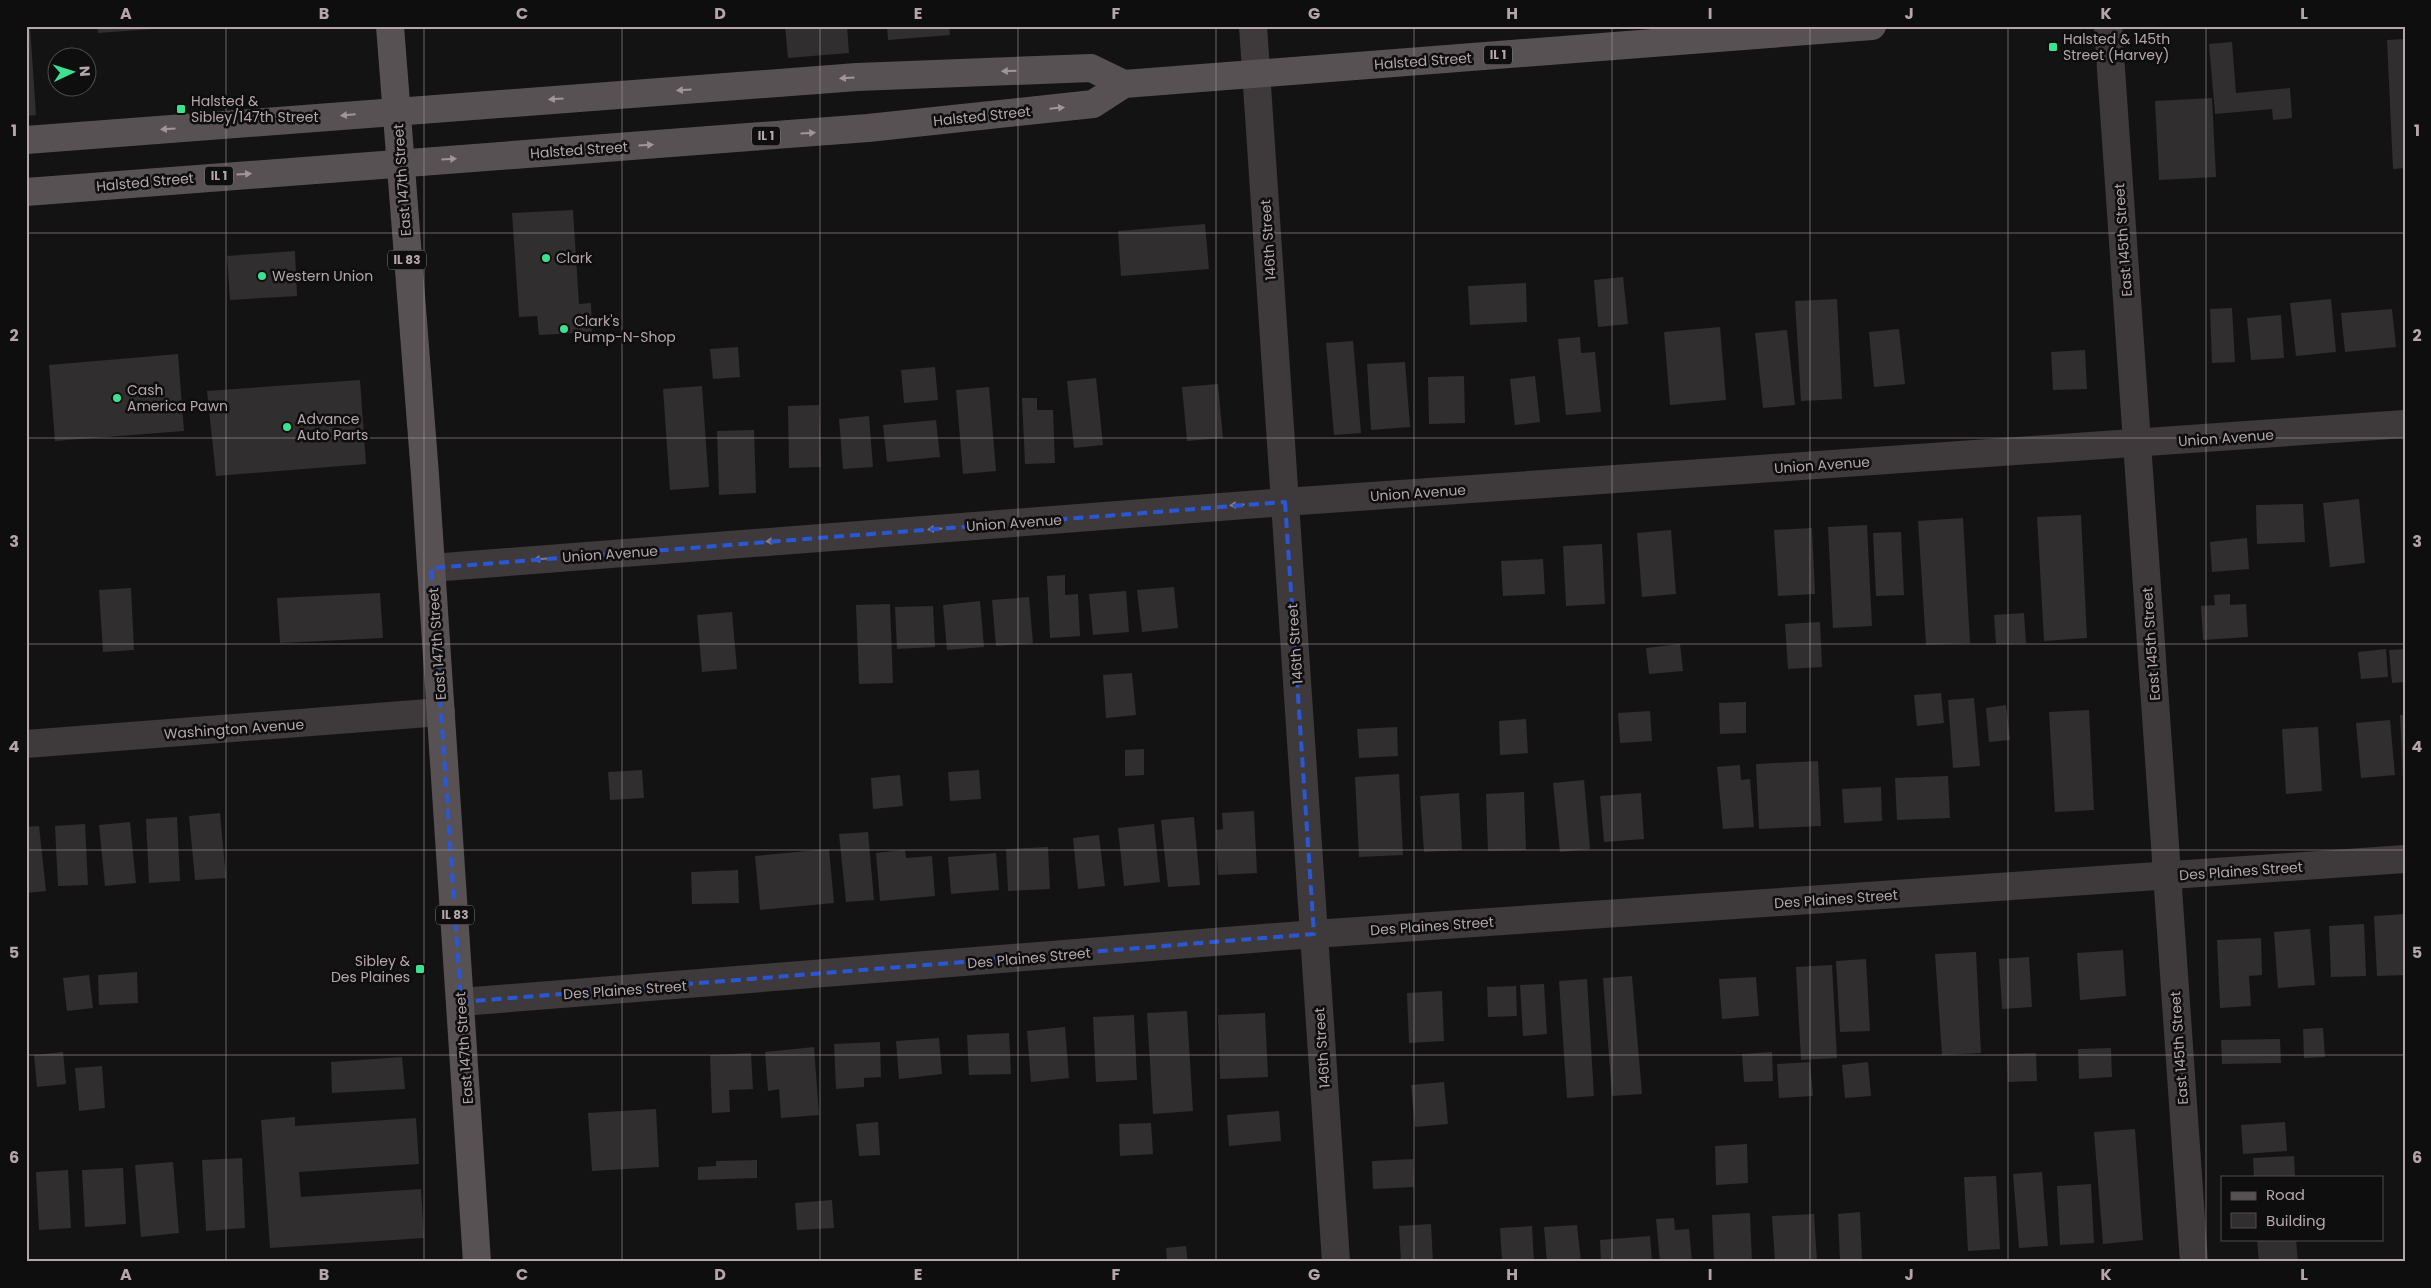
<svg xmlns="http://www.w3.org/2000/svg" width="2431" height="1288" font-family="Poppins,sans-serif">
	<rect width="100%" height="100%" fill="#141313"/>
	<!-- building -->
	<g fill="#302e2e">
		<path d="M26,26H30L36,115L26,116Z"/>
		<path d="M97,26H168V28L98,33Z"/>
		<path d="M785,26H847L849,53L788,58Z"/>
		<path d="M887,26H949L950,35L888,40Z"/>
		<path d="M2405,39V168L2393,169L2387,40Z"/>
		<path d="M2232,42L2236,93L2290,88L2292,118L2273,120L2272,109L2215,114L2209,44Z"/>
		<path d="M2212,98L2216,177L2159,180L2155,101Z"/>
		<path d="M573,210L579,304L591,303L592,332L539,335L537,316L519,317L512,213Z"/>
		<path d="M1205,224L1209,269L1121,276L1118,231Z"/>
		<path d="M295,251L297,296L230,300L227,256Z"/>
		<path d="M1623,277L1628,324L1598,327L1594,280Z"/>
		<path d="M1526,283L1527,322L1470,325L1468,286Z"/>
		<path d="M1837,299L1842,399L1801,401L1795,301Z"/>
		<path d="M2331,299L2336,352L2296,356L2290,303Z"/>
		<path d="M2232,308L2235,362L2212,363L2210,309Z"/>
		<path d="M2392,309L2396,347L2345,352L2341,313Z"/>
		<path d="M2281,315L2284,358L2251,360L2247,318Z"/>
		<path d="M1720,327L1726,400L1670,405L1664,332Z"/>
		<path d="M1899,329L1905,384L1874,387L1869,332Z"/>
		<path d="M1787,330L1795,405L1763,408L1755,333Z"/>
		<path d="M1580,337L1581,353L1595,352L1601,412L1566,415L1558,339Z"/>
		<path d="M1353,341L1361,433L1334,435L1326,343Z"/>
		<path d="M738,347L740,377L713,379L710,349Z"/>
		<path d="M2085,350L2087,389L2053,390L2051,352Z"/>
		<path d="M178,354L184,431L55,441L49,365Z"/>
		<path d="M1405,362L1410,427L1371,430L1367,364Z"/>
		<path d="M935,367L938,400L904,403L901,370Z"/>
		<path d="M1464,376L1465,423L1429,424L1428,377Z"/>
		<path d="M1535,376L1540,422L1515,425L1510,379Z"/>
		<path d="M1096,378L1103,445L1074,448L1067,381Z"/>
		<path d="M360,380L366,464L216,476L207,391Z"/>
		<path d="M1218,384L1223,438L1187,441L1182,387Z"/>
		<path d="M702,386L709,487L670,490L663,389Z"/>
		<path d="M989,387L996,471L963,474L956,390Z"/>
		<path d="M1022,398H1037V410H1053L1055,463L1025,464Z"/>
		<path d="M819,405L821,467L789,468L788,406Z"/>
		<path d="M869,416L873,467L843,469L839,419Z"/>
		<path d="M936,420L940,457L887,462L883,425Z"/>
		<path d="M754,430L756,493L719,495L717,431Z"/>
		<path d="M2359,499L2365,563L2330,567L2323,503Z"/>
		<path d="M2303,504L2305,542L2257,544L2256,505Z"/>
		<path d="M2081,515L2087,638L2044,641L2037,517Z"/>
		<path d="M1963,518L1970,643L1926,645L1918,521Z"/>
		<path d="M1867,525L1872,626L1833,628L1828,527Z"/>
		<path d="M1812,528L1815,594L1778,596L1774,530Z"/>
		<path d="M1671,530L1676,594L1642,597L1637,533Z"/>
		<path d="M1901,532L1904,595L1876,596L1873,533Z"/>
		<path d="M2247,538L2249,569L2212,572L2210,542Z"/>
		<path d="M1602,544L1605,604L1566,606L1563,546Z"/>
		<path d="M1543,559L1545,594L1503,596L1501,561Z"/>
		<path d="M1065,575V595L1078,594L1080,636L1050,638L1047,576Z"/>
		<path d="M1174,587L1178,628L1142,632L1137,590Z"/>
		<path d="M131,588L134,650L103,652L99,590Z"/>
		<path d="M1126,591L1129,632L1093,635L1089,594Z"/>
		<path d="M380,593L383,638L280,643L277,598Z"/>
		<path d="M2230,594V605L2246,604L2248,637L2203,640L2201,606L2215,605L2214,595Z"/>
		<path d="M1029,597L1033,643L996,646L992,600Z"/>
		<path d="M980,601L984,647L947,650L943,605Z"/>
		<path d="M890,604L893,683L859,684L856,605Z"/>
		<path d="M933,606L935,647L897,649L895,607Z"/>
		<path d="M732,612L737,669L702,672L697,615Z"/>
		<path d="M2024,613L2026,643L1996,644L1994,615Z"/>
		<path d="M1820,622L1822,667L1788,669L1785,624Z"/>
		<path d="M1680,644L1683,671L1649,674L1646,648Z"/>
		<path d="M2386,649L2388,677L2361,679L2358,652Z"/>
		<path d="M2405,649V682L2392,683L2389,650Z"/>
		<path d="M1132,673L1136,715L1106,718L1103,675Z"/>
		<path d="M1941,693L1944,723L1917,726L1914,695Z"/>
		<path d="M1974,698L1980,766L1953,768L1948,700Z"/>
		<path d="M1746,702V733L1720,734L1719,703Z"/>
		<path d="M2006,705L2010,740L1989,742L1986,708Z"/>
		<path d="M2089,710L2094,810L2055,812L2049,712Z"/>
		<path d="M1650,711L1652,741L1620,743L1618,713Z"/>
		<path d="M2400,715H2405V778H2403Z"/>
		<path d="M1526,719L1528,753L1500,755L1499,721Z"/>
		<path d="M2390,720L2395,775L2361,778L2356,723Z"/>
		<path d="M1397,727L1398,756L1359,758L1357,729Z"/>
		<path d="M2318,727L2322,791L2286,794L2282,729Z"/>
		<path d="M1144,749V775L1125,776V750Z"/>
		<path d="M1818,761L1821,826L1759,829L1756,764Z"/>
		<path d="M1740,765L1741,780L1750,779L1754,827L1723,829L1717,767Z"/>
		<path d="M642,770L644,798L610,800L608,772Z"/>
		<path d="M979,770L981,799L950,801L948,772Z"/>
		<path d="M1399,774L1403,855L1359,857L1355,777Z"/>
		<path d="M900,775L903,806L873,809L871,778Z"/>
		<path d="M1948,776L1950,818L1897,820L1895,778Z"/>
		<path d="M1584,780L1590,849L1560,852L1553,783Z"/>
		<path d="M1881,787L1882,821L1844,823L1842,789Z"/>
		<path d="M1524,792L1526,850L1488,851L1486,794Z"/>
		<path d="M1459,793L1462,850L1424,852L1420,796Z"/>
		<path d="M1641,793L1644,839L1604,842L1600,796Z"/>
		<path d="M1254,811L1257,873L1218,875L1216,830L1223,829L1222,813Z"/>
		<path d="M220,813L226,878L195,880L189,816Z"/>
		<path d="M177,817L180,881L149,883L146,819Z"/>
		<path d="M1194,817L1200,885L1168,887L1161,820Z"/>
		<path d="M130,822L136,883L105,886L99,825Z"/>
		<path d="M85,824L88,885L58,886L55,826Z"/>
		<path d="M1154,824L1160,882L1124,886L1118,828Z"/>
		<path d="M39,826L46,891L26,893V827Z"/>
		<path d="M868,832L874,900L846,902L839,834Z"/>
		<path d="M1099,835L1105,886L1078,889L1073,838Z"/>
		<path d="M1048,847L1050,889L1008,891L1006,849Z"/>
		<path d="M829,849L834,903L760,910L755,856Z"/>
		<path d="M905,850L906,858L932,856L935,896L880,901L876,853Z"/>
		<path d="M996,853L999,890L951,894L948,857Z"/>
		<path d="M738,870L739,903L692,904L691,872Z"/>
		<path d="M2405,914V975L2377,976L2374,916Z"/>
		<path d="M2364,924L2366,976L2331,977L2329,926Z"/>
		<path d="M2310,929L2315,985L2278,988L2274,932Z"/>
		<path d="M2261,938L2262,975L2249,976L2251,1006L2220,1008L2217,940Z"/>
		<path d="M2123,950L2126,996L2080,1000L2077,953Z"/>
		<path d="M1976,952L1981,1053L1942,1055L1935,954Z"/>
		<path d="M2029,957L2032,1007L2002,1009L1999,959Z"/>
		<path d="M1866,959L1870,1031L1840,1032L1836,961Z"/>
		<path d="M1832,965L1837,1058L1801,1060L1796,967Z"/>
		<path d="M137,972L138,1003L99,1005L98,975Z"/>
		<path d="M89,975L93,1008L67,1011L63,978Z"/>
		<path d="M1632,976L1642,1094L1612,1096L1603,978Z"/>
		<path d="M1756,977L1759,1016L1722,1019L1719,979Z"/>
		<path d="M1587,979L1594,1096L1567,1098L1559,981Z"/>
		<path d="M1544,984L1547,1034L1523,1036L1520,985Z"/>
		<path d="M1516,986L1517,1016L1488,1017L1487,987Z"/>
		<path d="M1442,991L1444,1041L1409,1043L1407,993Z"/>
		<path d="M1187,1011L1193,1111L1153,1114L1147,1013Z"/>
		<path d="M1265,1013L1268,1077L1220,1079L1218,1015Z"/>
		<path d="M1134,1015L1137,1080L1096,1082L1093,1017Z"/>
		<path d="M1065,1027L1069,1078L1031,1082L1027,1031Z"/>
		<path d="M2323,1028L2325,1057L2304,1058L2303,1029Z"/>
		<path d="M1009,1033L1011,1074L969,1075L967,1035Z"/>
		<path d="M939,1038L942,1074L899,1079L896,1041Z"/>
		<path d="M2280,1039L2281,1063L2222,1064L2221,1040Z"/>
		<path d="M880,1042L881,1077L864,1078V1087L836,1089L834,1044Z"/>
		<path d="M814,1047L819,1115L781,1118L779,1089L768,1091L765,1052Z"/>
		<path d="M2111,1048L2112,1077L2079,1079L2078,1049Z"/>
		<path d="M63,1052L66,1084L37,1087L34,1055Z"/>
		<path d="M1772,1052L1773,1081L1744,1082L1742,1054Z"/>
		<path d="M751,1053L753,1089L729,1090L730,1112L712,1113L710,1055Z"/>
		<path d="M2036,1053L2037,1081L2008,1082L2007,1054Z"/>
		<path d="M402,1057L405,1089L332,1093L331,1062Z"/>
		<path d="M1810,1062L1813,1096L1779,1098L1777,1064Z"/>
		<path d="M1868,1062L1871,1096L1845,1098L1842,1065Z"/>
		<path d="M102,1066L105,1108L79,1111L75,1068Z"/>
		<path d="M1444,1082L1448,1124L1415,1127L1411,1085Z"/>
		<path d="M656,1109L659,1167L592,1171L588,1113Z"/>
		<path d="M1279,1111L1281,1141L1229,1146L1227,1115Z"/>
		<path d="M295,1117V1126L416,1118L419,1164L299,1172L301,1197L421,1189L424,1238L270,1248L261,1120Z"/>
		<path d="M878,1122L880,1155L859,1156L856,1124Z"/>
		<path d="M2285,1122L2287,1151L2243,1154L2241,1125Z"/>
		<path d="M1151,1123L1153,1154L1120,1156L1119,1124Z"/>
		<path d="M2135,1129L2143,1240L2103,1244L2094,1132Z"/>
		<path d="M1747,1144L1748,1183L1716,1185L1715,1146Z"/>
		<path d="M2294,1156L2295,1177H2254L2253,1158Z"/>
		<path d="M242,1158L245,1228L206,1231L202,1160Z"/>
		<path d="M1413,1159L1414,1187L1373,1189L1372,1161Z"/>
		<path d="M757,1160V1178L698,1180V1167L716,1166V1161Z"/>
		<path d="M173,1162L179,1233L141,1237L135,1165Z"/>
		<path d="M123,1168L126,1224L85,1227L82,1170Z"/>
		<path d="M68,1170L71,1228L39,1230L36,1172Z"/>
		<path d="M2042,1172L2048,1246L2019,1248L2013,1174Z"/>
		<path d="M1996,1176L2000,1249L1968,1251L1964,1177Z"/>
		<path d="M2091,1184L2094,1243L2060,1245L2057,1186Z"/>
		<path d="M832,1200L834,1228L797,1230L795,1203Z"/>
		<path d="M1860,1212L1862,1260L1840,1261L1838,1214Z"/>
		<path d="M1750,1213L1752,1262H1714L1712,1215Z"/>
		<path d="M1814,1214L1817,1262H1775L1772,1216Z"/>
		<path d="M1674,1218L1675,1230L1689,1229L1692,1262H1660L1656,1219Z"/>
		<path d="M1431,1224L1433,1262H1401L1399,1226Z"/>
		<path d="M1577,1225L1581,1262H1547L1544,1227Z"/>
		<path d="M1532,1226L1534,1262H1502L1500,1228Z"/>
		<path d="M1650,1236L1652,1262H1601L1600,1240Z"/>
		<path d="M2257,1239H2296L2298,1262H2259Z"/>
		<path d="M1186,1246L1188,1262H1167L1166,1248Z"/>
	</g>
	<g fill="none" stroke-linecap="round" stroke-linejoin="round">
		<!-- minor -->
		<g stroke="#3e393b" stroke-width="28">
			<path d="M1253,26L1336,1262"/>
			<path d="M2108,26L2194,1262"/>
			<path d="M431,568L1285,502L2405,424"/>
			<path d="M26,744L441,712"/>
			<path d="M461,1002L1314,934L2405,859"/>
		</g>
		<!-- major -->
		<g stroke="#585153" stroke-width="28">
			<path d="M390,26L425,475L477,1262"/>
			<path d="M26,140L857,77L1091,68L1124,84"/>
			<path d="M26,192L868,128L1093,104L1124,84L1872,26"/>
		</g>
	</g>
	<!-- one-way arrows -->
	<defs><path id="oneway-solid" d="M-6-.8H1V-3.2L6.5 0L1 3.2V.8H-6Z" transform="scale(1.25)"/></defs>
	<g fill="#a2959a">
		<use href="#oneway-solid" transform="translate(1009 71) rotate(178)"/>
		<use href="#oneway-solid" transform="translate(847 78) rotate(176)"/>
		<use href="#oneway-solid" transform="translate(684 90) rotate(176)"/>
		<use href="#oneway-solid" transform="translate(556 99) rotate(176)"/>
		<use href="#oneway-solid" transform="translate(1057 108) rotate(-6)"/>
		<use href="#oneway-solid" transform="translate(348 115) rotate(175)"/>
		<use href="#oneway-solid" transform="translate(168 129) rotate(176)"/>
		<use href="#oneway-solid" transform="translate(808 133) rotate(-4)"/>
		<use href="#oneway-solid" transform="translate(646 145) rotate(-4)"/>
		<use href="#oneway-solid" transform="translate(449 159) rotate(-4)"/>
		<use href="#oneway-solid" transform="translate(244 174) rotate(-4)"/>
	</g>
	<g fill="#857a7f">
		<use href="#oneway-solid" transform="translate(1237 505) rotate(176)"/>
		<use href="#oneway-solid" transform="translate(935 529) rotate(176)"/>
		<use href="#oneway-solid" transform="translate(773 541) rotate(176)"/>
		<use href="#oneway-solid" transform="translate(541 559) rotate(176)"/>
	</g>
	<!-- marked area -->
	<path fill="none" stroke="#2c57d4" stroke-width="4" stroke-dasharray="10 6" stroke-linejoin="round" d="M1285,502L1314,934L461,1002L431,568Z"/>
	<!-- grid -->
	<path fill="none" stroke="#b4a6ac" stroke-width="1" stroke-opacity="0.55" d="M226,26V1262M424,26V1262M622,26V1262M820,26V1262M1018,26V1262M1216,26V1262M1414,26V1262M1612,26V1262M1810,26V1262M2008,26V1262M2206,26V1262M26,233H2405M26,438H2405M26,644H2405M26,850H2405M26,1055H2405"/>
	<!-- markers -->
	<g fill="#3de290" stroke="#0f0e0e" stroke-width="2">
		<rect x="2048" y="42" width="10" height="10" rx="2.5"/>
		<rect x="176" y="104" width="10" height="10" rx="2.5"/>
		<circle cx="546" cy="258" r="5"/>
		<circle cx="262" cy="276" r="5"/>
		<circle cx="564" cy="329" r="5"/>
		<circle cx="117" cy="398" r="5"/>
		<circle cx="287" cy="427" r="5"/>
		<rect x="415" y="964" width="10" height="10" rx="2.5"/>
	</g>
	<g text-anchor="middle" stroke-width="5" stroke-linejoin="round" paint-order="stroke">
		<!-- shield labels -->
		<g fill="#0f0e0e" stroke="#82787d" stroke-width="1">
			<rect x="1484" y="45.5" width="28" height="19" rx="4"/>
			<rect x="752" y="126.5" width="28" height="19" rx="4"/>
			<rect x="205" y="166.5" width="28" height="19" rx="4"/>
			<rect x="388" y="250.5" width="38" height="19" rx="4"/>
			<rect x="436" y="905.5" width="38" height="19" rx="4"/>
		</g>
		<g font-size="12" font-weight="bold" fill="#b4a6ac">
			<text x="1498" y="59">IL 1</text>
			<text x="766" y="140">IL 1</text>
			<text x="219" y="180">IL 1</text>
			<text x="407" y="264">IL 83</text>
			<text x="455" y="919">IL 83</text>
		</g>
		<!-- poi labels -->
		<g font-size="14" fill="#b4a6ac" stroke="#0f0e0e" text-anchor="start">
			<text x="2063" y="44">Halsted &amp; 145th<tspan x="2063" dy="16">Street (Harvey)</tspan></text>
			<text x="191" y="106">Halsted &amp;<tspan x="191" dy="16">Sibley/147th Street</tspan></text>
			<text x="556" y="263">Clark</text>
			<text x="272" y="281">Western Union</text>
			<text x="574" y="326">Clark's<tspan x="574" dy="16">Pump-N-Shop</tspan></text>
			<text x="127" y="395">Cash<tspan x="127" dy="16">America Pawn</tspan></text>
			<text x="297" y="424">Advance<tspan x="297" dy="16">Auto Parts</tspan></text>
			<text x="410" y="966" text-anchor="end">Sibley &amp;<tspan x="410" dy="16">Des Plaines</tspan></text>
		</g>
		<!-- street labels -->
		<g font-size="14" fill="#b4a6ac" stroke="#0f0e0e">
			<text transform="translate(1423 61) rotate(-4)" y="5">Halsted Street</text>
			<text transform="translate(982 116) rotate(-6)" y="5">Halsted Street</text>
			<text transform="translate(579 150) rotate(-4)" y="5">Halsted Street</text>
			<text transform="translate(402 180) rotate(-94)" y="5">East 147th Street</text>
			<text transform="translate(145 182) rotate(-5)" y="5">Halsted Street</text>
			<text transform="translate(1268 240) rotate(-94)" y="5">146th Street</text>
			<text transform="translate(2123 240) rotate(-94)" y="5">East 145th Street</text>
			<text transform="translate(2226 438) rotate(-4)" y="5">Union Avenue</text>
			<text transform="translate(1822 465) rotate(-4)" y="5">Union Avenue</text>
			<text transform="translate(1418 493) rotate(-4)" y="5">Union Avenue</text>
			<text transform="translate(1014 523) rotate(-4)" y="5">Union Avenue</text>
			<text transform="translate(610 554) rotate(-4)" y="5">Union Avenue</text>
			<text transform="translate(437 644) rotate(-94)" y="5">East 147th Street</text>
			<text transform="translate(1295 644) rotate(-94)" y="5">146th Street</text>
			<text transform="translate(2151 644) rotate(-94)" y="5">East 145th Street</text>
			<text transform="translate(234 729) rotate(-4)" y="5">Washington Avenue</text>
			<text transform="translate(2241 871) rotate(-4)" y="5">Des Plaines Street</text>
			<text transform="translate(1836 899) rotate(-4)" y="5">Des Plaines Street</text>
			<text transform="translate(1432 926) rotate(-4)" y="5">Des Plaines Street</text>
			<text transform="translate(1029 958) rotate(-5)" y="5">Des Plaines Street</text>
			<text transform="translate(625 990) rotate(-4)" y="5">Des Plaines Street</text>
			<text transform="translate(464 1048) rotate(-94)" y="5">East 147th Street</text>
			<text transform="translate(1322 1048) rotate(-94)" y="5">146th Street</text>
			<text transform="translate(2179 1048) rotate(-94)" y="5">East 145th Street</text>
		</g>
	</g>
	<!-- border -->
	<rect width="2431" height="1288" fill="none" stroke="#0f0e0e" stroke-width="55"/>
	<!-- legend -->
	<rect x="2221" y="1176" width="162" height="65" fill="#0f0e0e" stroke="#514b4d"/>
	<rect x="2231" y="1192" width="25" height="8" fill="#585153" stroke="#514b4d"/>
	<text x="2266" y="1200" font-size="15" fill="#b4a6ac">Road</text>
	<rect x="2231" y="1213" width="25" height="15" fill="#302e2e" stroke="#514b4d"/>
	<text x="2266" y="1226" font-size="15" fill="#b4a6ac">Building</text>
	<!-- north arrow -->
	<g transform="translate(72 72) rotate(86)"><circle r="24" fill="#0f0e0e" stroke="#514b4d"/>
	<path d="M0-4L9 19L0 12L-9 19Z" fill="#3de290"/>
	<text y="-8" font-size="14" font-weight="bold" text-anchor="middle" fill="#b4a6ac">N</text>
	</g>
	<rect x="28" y="28" width="2376" height="1232" fill="none" stroke="#b4a6ac" stroke-width="2"/>
	<g font-size="16" text-anchor="middle" font-weight="bold" fill="#b4a6ac">
		<text x="126" y="19">A</text>
		<text x="324" y="19">B</text>
		<text x="522" y="19">C</text>
		<text x="720" y="19">D</text>
		<text x="918" y="19">E</text>
		<text x="1116" y="19">F</text>
		<text x="1314" y="19">G</text>
		<text x="1512" y="19">H</text>
		<text x="1710" y="19">I</text>
		<text x="1909" y="19">J</text>
		<text x="2106" y="19">K</text>
		<text x="2304" y="19">L</text>
		<text x="14" y="136">1</text>
		<text x="2417" y="136">1</text>
		<text x="14" y="341">2</text>
		<text x="2417" y="341">2</text>
		<text x="14" y="547">3</text>
		<text x="2417" y="547">3</text>
		<text x="14" y="752">4</text>
		<text x="2417" y="752">4</text>
		<text x="14" y="958">5</text>
		<text x="2417" y="958">5</text>
		<text x="14" y="1163">6</text>
		<text x="2417" y="1163">6</text>
		<text x="126" y="1280">A</text>
		<text x="324" y="1280">B</text>
		<text x="522" y="1280">C</text>
		<text x="720" y="1280">D</text>
		<text x="918" y="1280">E</text>
		<text x="1116" y="1280">F</text>
		<text x="1314" y="1280">G</text>
		<text x="1512" y="1280">H</text>
		<text x="1710" y="1280">I</text>
		<text x="1909" y="1280">J</text>
		<text x="2106" y="1280">K</text>
		<text x="2304" y="1280">L</text>
	</g>
</svg>
